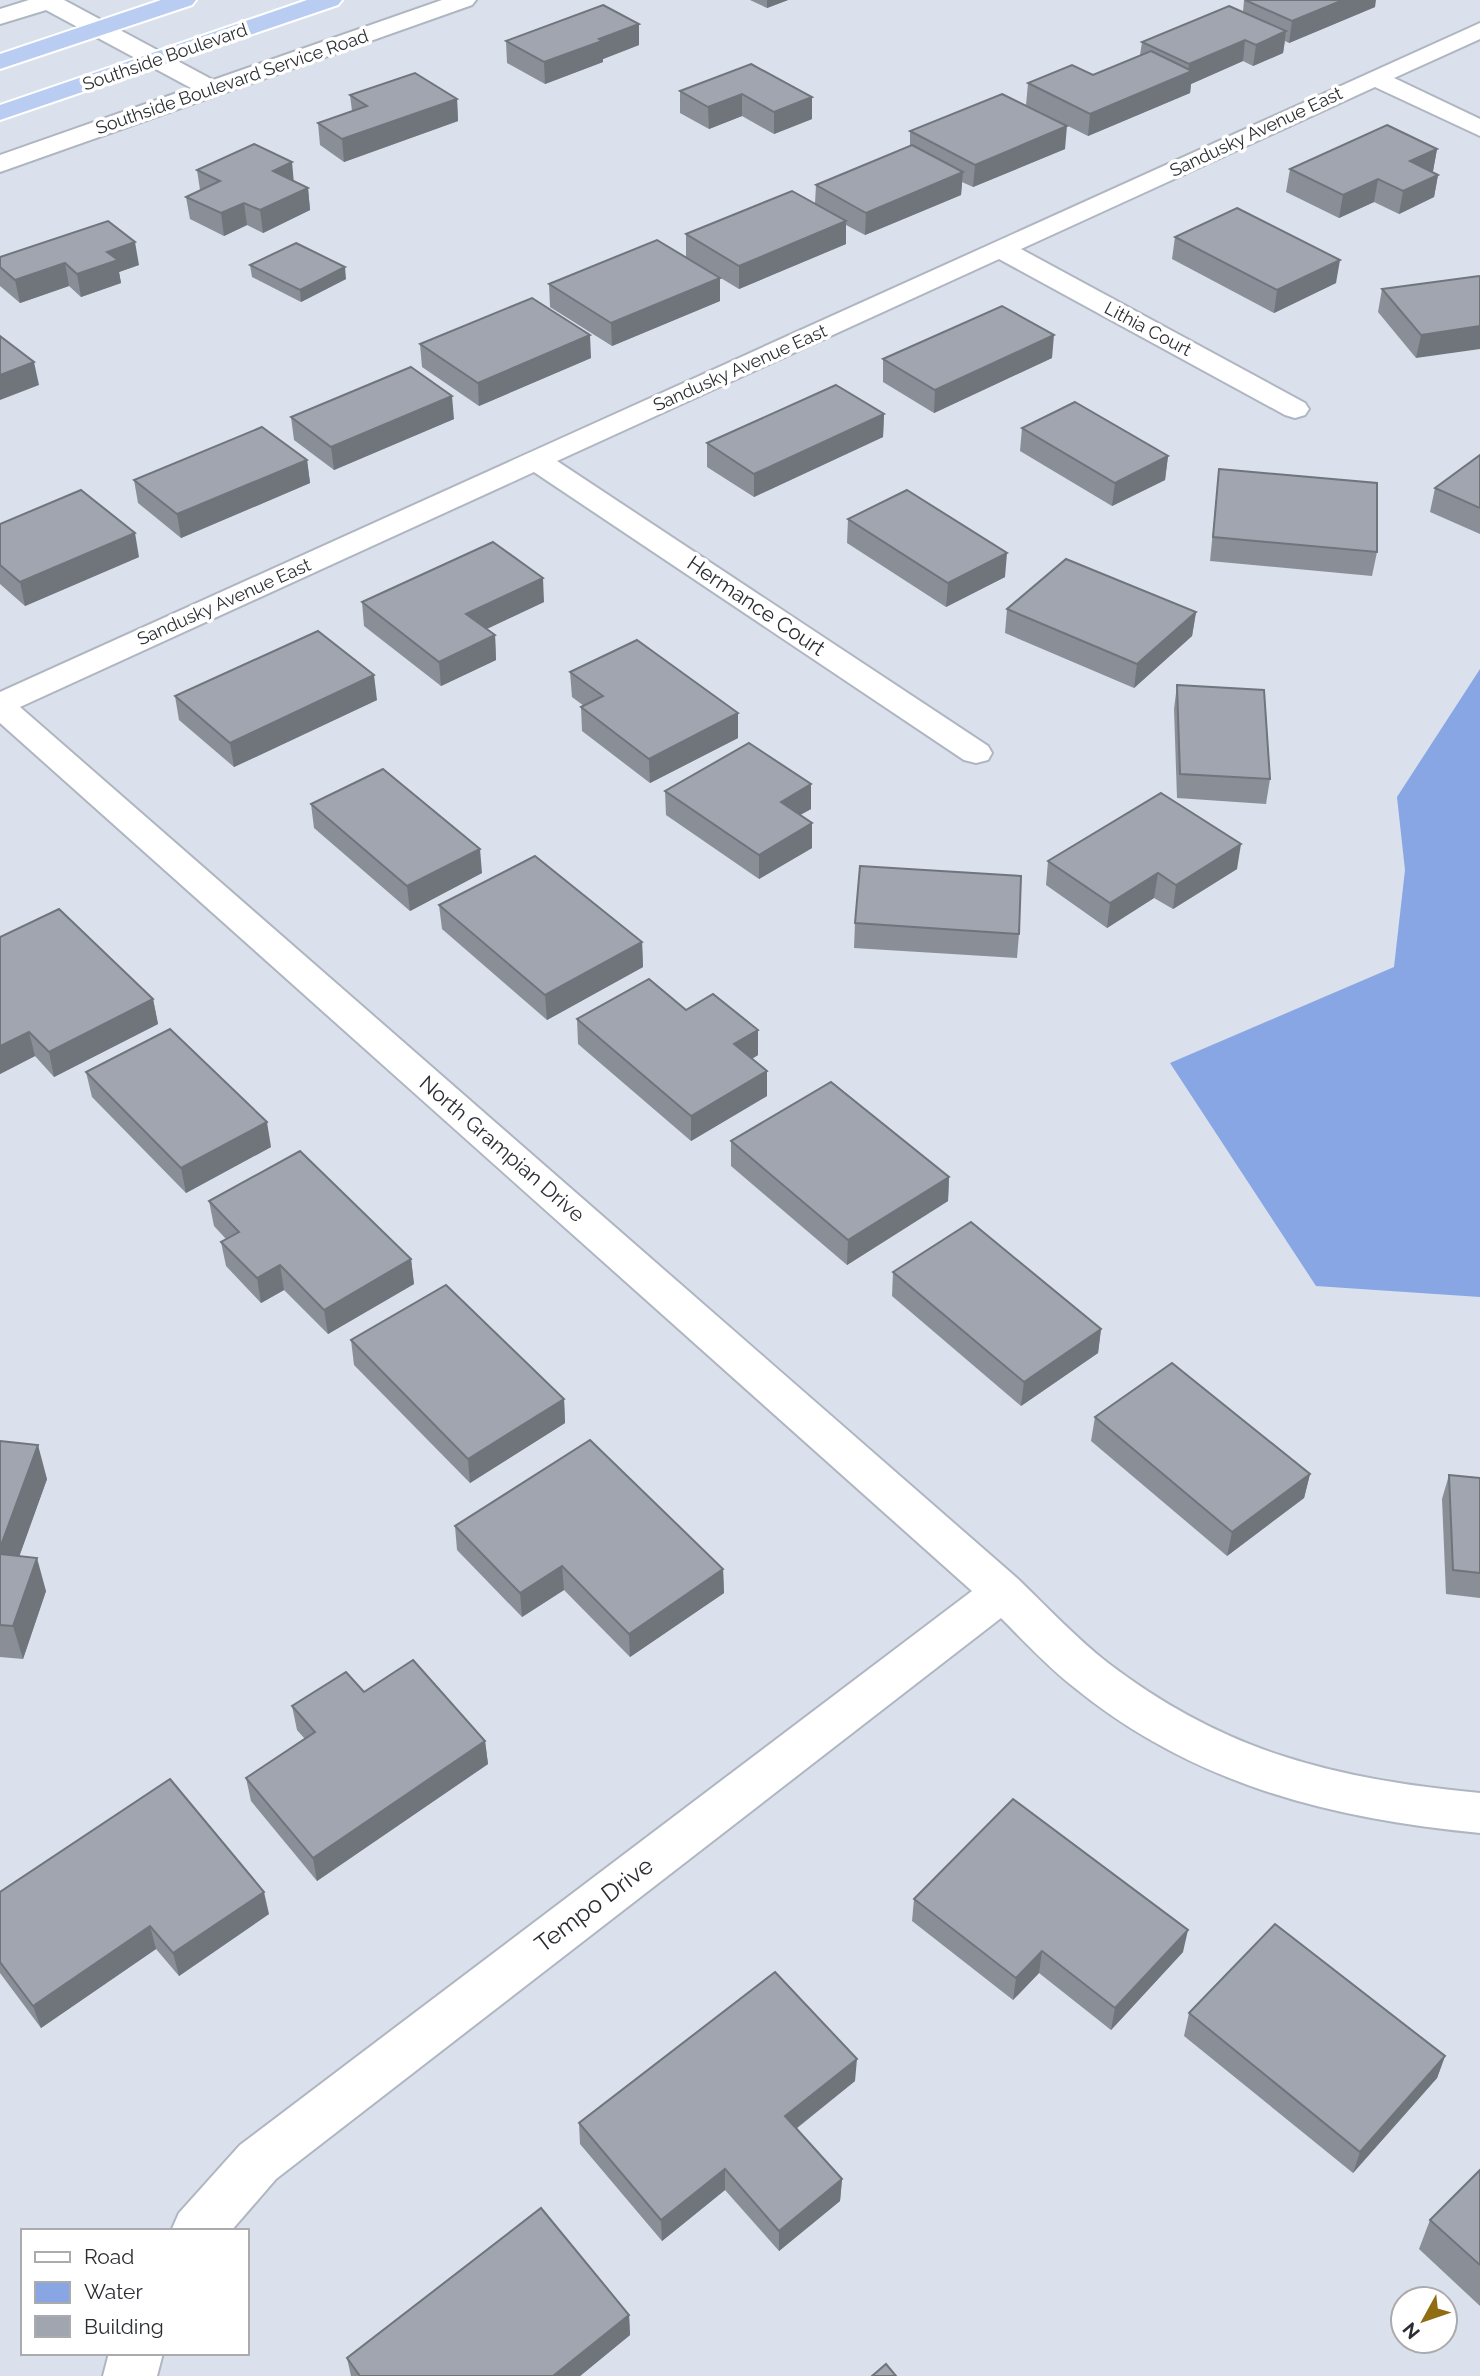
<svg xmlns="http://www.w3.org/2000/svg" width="1480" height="2376" font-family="Raleway,sans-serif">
	<rect width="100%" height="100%" fill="#dae0ec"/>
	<!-- water -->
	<path fill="#87a6e3" d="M1480,669V1297L1316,1286L1170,1063L1394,967L1405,870L1397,797Z"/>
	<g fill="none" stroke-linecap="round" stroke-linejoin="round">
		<defs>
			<g id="street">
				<path d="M29,0H64L213,80L442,0H476L472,5L0,172V155L191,88L46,10L0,24V9Z"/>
				<path d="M1480,23V39L1394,78L1480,119V136L1375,87L1021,249L1305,403L1309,409L1305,415L1295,418L1285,415L999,259L557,461L988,746L992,753L988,760L976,763L964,760L534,472L20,707L1018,1579C1048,1608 1076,1638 1108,1663C1226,1753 1335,1779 1480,1793V1833C1331,1819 1193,1784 1075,1688C1048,1667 1025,1642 1001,1618L276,2179L231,2231H171L179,2213L240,2145L972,1591L0,723V692Z"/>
				<path d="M109,2353H163L157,2376H103Z"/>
			</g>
			<g id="highway">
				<path d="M161,0H196L192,5L0,69V54Z"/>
				<path d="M307,0H342L338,5L0,120V105Z"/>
			</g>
		</defs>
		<!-- street casing -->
		<use href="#street" stroke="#b0b6c1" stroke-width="4"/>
		<!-- highway casing -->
		<use href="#highway" stroke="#fff" stroke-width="4"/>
		<!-- street -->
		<use href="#street" fill="#fff" fill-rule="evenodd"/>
		<!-- highway -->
		<use href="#highway" fill="#b9cdf2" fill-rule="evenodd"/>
	</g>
	<!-- wall -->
	<g fill="#8a8e97">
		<path d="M750,0H788L767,8Z"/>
		<path d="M1244,0L1375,7L1289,43L1285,41L1283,53L1253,66L1243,61L1191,84L1190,93L1088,136L1026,105L1028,83L1093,75L1140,55L1142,42L1243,12Z"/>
		<path d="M506,41L639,45L603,59V62L545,84L507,63Z"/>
		<path d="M680,91L812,97V119L774,134L742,116L709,129L680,113Z"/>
		<path d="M350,95L457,99L458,121L344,162L320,145L318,123L352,111Z"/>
		<path d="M910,131L1065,149L973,187L962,182L961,195L865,235L846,225V244L739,289L686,257V234L815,203L816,185L910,146Z"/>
		<path d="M1437,149L1433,171L1432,172L1438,175L1434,197L1399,214L1374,202L1339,218L1286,192L1290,169Z"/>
		<path d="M197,170L294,181L308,188L310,210L263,233L247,225L224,236L190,219L186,197L200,190Z"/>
		<path d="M1175,237L1336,283L1274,313L1172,259Z"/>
		<path d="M0,257L139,265L119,272L121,283L81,297L69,286L20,303L0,286Z"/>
		<path d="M250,265L346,279L301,302L252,277Z"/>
		<path d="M1480,277L1416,358L1378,312L1382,289Z"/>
		<path d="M549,284L720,301L612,346L550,307Z"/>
		<path d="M420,344L591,358L479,406L422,367Z"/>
		<path d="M1052,358L934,413L883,382V359Z"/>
		<path d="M884,414L883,437L754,497L707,467V443Z"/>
		<path d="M291,417L454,419L334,470L294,440Z"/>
		<path d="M1022,428L1168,456L1165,480L1112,506L1020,451Z"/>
		<path d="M1480,455V534L1430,512L1435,488Z"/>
		<path d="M307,460L310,483L181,538L138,503L134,480Z"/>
		<path d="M1219,469L1377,552L1372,576L1210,561Z"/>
		<path d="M848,519L1005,577L946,607L847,543Z"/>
		<path d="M0,524L139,557L25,606L0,584Z"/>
		<path d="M362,602H544L486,629L495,635L496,660L441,686L364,626Z"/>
		<path d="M1007,609L1196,612L1192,636L1134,688L1005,633Z"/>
		<path d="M570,672L738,713V738L650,783L582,731L581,707L584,706L572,697Z"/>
		<path d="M1177,685L1270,779L1266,804L1177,798L1174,709Z"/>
		<path d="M175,696L377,700L234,767L179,720Z"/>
		<path d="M665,791L811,809L800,815L812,823V848L759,879L666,815Z"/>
		<path d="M311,804L482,873L410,911L314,828Z"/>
		<path d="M1048,861L1237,869L1173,909L1154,898L1107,928L1046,885Z"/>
		<path d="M439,905L642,942L643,967L547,1020L442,929Z"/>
		<path d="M855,923L1019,934L1017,958L854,948Z"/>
		<path d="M0,937L153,999L158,1024L54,1077L35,1056L0,1074Z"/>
		<path d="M686,1010L758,1030V1055L752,1059L767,1096L691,1141L578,1044L577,1019Z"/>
		<path d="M86,1072L271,1147L186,1193L92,1097Z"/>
		<path d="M731,1141L949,1177L948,1201L847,1265L731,1166Z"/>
		<path d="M209,1201L411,1259L414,1284L328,1334L284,1290L261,1303L226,1266L221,1242L226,1239L214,1226Z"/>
		<path d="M893,1272L1101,1329L1098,1353L1021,1406L892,1296Z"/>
		<path d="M351,1340L564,1399L565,1423L470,1483L354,1365Z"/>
		<path d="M1095,1417L1310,1474L1304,1498L1227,1556L1091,1441Z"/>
		<path d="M0,1441L47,1479L19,1556L46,1591L23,1659L0,1657Z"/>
		<path d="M1449,1475L1480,1478V1598L1446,1594L1442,1499Z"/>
		<path d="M455,1526L723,1569L724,1593L630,1657L564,1590L522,1617L457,1550Z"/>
		<path d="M364,1692L485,1741L488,1764L317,1881L251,1801L246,1778L305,1739L297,1730L292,1706Z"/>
		<path d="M0,1892L269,1914L179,1976L156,1949L41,2028L0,1973Z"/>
		<path d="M914,1899L1183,1952L1111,2030L1039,1973L1013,2000L912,1921Z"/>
		<path d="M1189,2013L1445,2056L1437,2078L1353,2173L1184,2036Z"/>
		<path d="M855,2081L796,2129L842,2179L840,2201L779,2251L725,2190L662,2241L580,2144L579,2123Z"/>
		<path d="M1480,2170V2306L1419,2249L1430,2220Z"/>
		<path d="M629,2315L630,2335L580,2376H351L347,2358Z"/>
	</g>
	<!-- shaded-wall -->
	<g fill="#70747b">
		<path d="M767,0H788L767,8Z"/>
		<path d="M1343,0H1376L1375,7L1289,43L1292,21Z"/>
		<path d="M639,24V45L603,59V62L545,84L544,62L599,39Z"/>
		<path d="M1286,31L1283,53L1253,66L1256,45Z"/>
		<path d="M1245,40L1243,61L1191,84L1190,93L1088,136L1090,114L1188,73L1189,64Z"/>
		<path d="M742,94V116L709,129L708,107Z"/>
		<path d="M812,97V119L774,134V112Z"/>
		<path d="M457,99L458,121L344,162L342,139Z"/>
		<path d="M1067,126L1065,149L973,187L975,165Z"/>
		<path d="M1437,149L1433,171L1407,184L1410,161Z"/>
		<path d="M292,162L294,184L273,171Z"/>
		<path d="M963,172L961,195L865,235L866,213Z"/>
		<path d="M1438,175L1434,197L1399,214L1403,191Z"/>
		<path d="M1378,179L1374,202L1339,218L1343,195Z"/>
		<path d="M308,188L310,210L263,233L260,210Z"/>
		<path d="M244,203L247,225L224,236L221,213Z"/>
		<path d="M846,221V244L739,289V266Z"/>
		<path d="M135,242L139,265L119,272L121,283L81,297L77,274L107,252Z"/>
		<path d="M1340,260L1336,283L1274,313L1277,290Z"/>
		<path d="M65,263L69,286L20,303L15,280Z"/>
		<path d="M345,267L346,279L301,302L300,290Z"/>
		<path d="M720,278V301L612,346L611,323Z"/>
		<path d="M1480,326V349L1416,358L1421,335Z"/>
		<path d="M590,335L591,358L479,406L478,383Z"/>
		<path d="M1054,335L1052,358L934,413L935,390Z"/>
		<path d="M34,362L39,385L0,400V375Z"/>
		<path d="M452,396L454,419L334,470L331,447Z"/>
		<path d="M884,414L883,437L754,497V474Z"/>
		<path d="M1168,456L1165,480L1112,506L1115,483Z"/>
		<path d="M307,460L310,483L181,538L177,514Z"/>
		<path d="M135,533L139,557L25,606L20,582Z"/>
		<path d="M1007,553L1005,577L946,607L948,583Z"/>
		<path d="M543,578L544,602L468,638L466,614Z"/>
		<path d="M1196,612L1192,636L1134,688L1137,664Z"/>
		<path d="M495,635L496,660L441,686L439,662Z"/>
		<path d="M374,675L377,700L234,767L230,743Z"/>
		<path d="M738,713V738L650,783L649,759Z"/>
		<path d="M811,784V809L780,826L781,802Z"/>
		<path d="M812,823V848L759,879V855Z"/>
		<path d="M1241,844L1237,869L1173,909L1176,885Z"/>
		<path d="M480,849L482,873L410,911L407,886Z"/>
		<path d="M1158,873L1154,898L1107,928L1110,903Z"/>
		<path d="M642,942L643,967L547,1020L545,995Z"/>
		<path d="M153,999L158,1024L54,1077L49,1052Z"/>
		<path d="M758,1030V1055L734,1069V1044Z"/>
		<path d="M29,1032L35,1056L0,1074V1046Z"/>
		<path d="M767,1071V1096L691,1141V1116Z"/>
		<path d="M267,1122L271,1147L186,1193L181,1168Z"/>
		<path d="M949,1177L948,1201L847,1265L848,1240Z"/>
		<path d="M411,1259L414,1284L328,1334L324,1310Z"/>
		<path d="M280,1265L284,1290L261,1303L257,1278Z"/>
		<path d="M1101,1329L1098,1353L1021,1406L1024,1382Z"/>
		<path d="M564,1399L565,1423L470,1483L468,1459Z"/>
		<path d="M38,1445L47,1479L8,1588L0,1561V1548Z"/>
		<path d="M1310,1474L1304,1498L1227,1556L1232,1532Z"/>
		<path d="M37,1558L46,1591L23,1659L13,1626Z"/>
		<path d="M562,1566L564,1590L522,1617L520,1593Z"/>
		<path d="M723,1569L724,1593L630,1657L629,1634Z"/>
		<path d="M485,1741L488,1764L317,1881L313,1858Z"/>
		<path d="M264,1892L269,1914L179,1976L173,1953Z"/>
		<path d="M150,1926L156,1949L41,2028L33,2006Z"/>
		<path d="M1188,1930L1183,1952L1111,2030L1115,2008Z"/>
		<path d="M1042,1951L1039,1973L1013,2000L1016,1978Z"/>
		<path d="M1445,2056L1437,2078L1353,2173L1360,2152Z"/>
		<path d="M857,2059L855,2081L784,2138L785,2116Z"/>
		<path d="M725,2169V2190L662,2241L661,2220Z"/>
		<path d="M842,2179L840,2201L779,2251V2231Z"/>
		<path d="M629,2315L630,2335L580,2376H553Z"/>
	</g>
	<!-- building -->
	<g fill="#a0a5b0" stroke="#70747b" stroke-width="2">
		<path d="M1245,0H1343L1292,21Z"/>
		<path d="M603,5L639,24L599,39L602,41L544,62L506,41Z"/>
		<path d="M1229,6L1286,31L1256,45L1245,40L1189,64L1142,42Z"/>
		<path d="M1151,51L1192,71L1090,114L1028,83L1072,65L1093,75Z"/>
		<path d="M751,64L812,97L774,112L742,94L708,107L680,91Z"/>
		<path d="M415,73L457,99L342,139L318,123L367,106L350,95Z"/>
		<path d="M1002,94L1067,126L975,165L910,131Z"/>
		<path d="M1387,125L1437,149L1410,161L1438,175L1403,191L1378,179L1343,195L1290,169Z"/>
		<path d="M254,144L292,162L273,171L308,188L260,210L244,203L221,213L186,197L220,181L197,170Z"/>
		<path d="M912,145L963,172L866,213L816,185Z"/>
		<path d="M792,191L846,221L739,266L686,234Z"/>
		<path d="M1237,208L1340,260L1277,290L1175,237Z"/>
		<path d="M108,221L135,242L107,252L118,260L77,274L65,263L15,280L0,267V257Z"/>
		<path d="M657,240L720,278L611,323L549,284Z"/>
		<path d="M296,243L345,267L300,290L250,265Z"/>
		<path d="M1479,276L1480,277V326L1421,335L1382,289Z"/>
		<path d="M532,298L590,335L478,383L420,344Z"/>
		<path d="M1002,306L1054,335L935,390L883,359Z"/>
		<path d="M0,336L34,362L0,375Z"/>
		<path d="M411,367L452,396L331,447L291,417Z"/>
		<path d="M836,385L884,414L754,474L707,443Z"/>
		<path d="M1075,402L1168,456L1115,483L1022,428Z"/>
		<path d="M262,427L307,460L177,514L134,480Z"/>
		<path d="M1480,455V508L1435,488Z"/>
		<path d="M1219,469L1377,483V552L1213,537Z"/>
		<path d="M81,490L135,533L20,582L0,565V524Z"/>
		<path d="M907,490L1007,553L948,583L848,519Z"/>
		<path d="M493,542L543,578L466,614L495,635L439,662L362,602Z"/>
		<path d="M1066,559L1196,612L1137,664L1007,609Z"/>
		<path d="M318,631L374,675L230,743L175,696Z"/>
		<path d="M637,640L738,713L649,759L581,707L603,696L570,672Z"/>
		<path d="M1177,685L1264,690L1270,779L1180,774Z"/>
		<path d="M749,743L811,784L781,802L812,823L759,855L665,791Z"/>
		<path d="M383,769L480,849L407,886L311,804Z"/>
		<path d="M1161,793L1241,844L1176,885L1158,873L1110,903L1048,861Z"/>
		<path d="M535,856L642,942L545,995L439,905Z"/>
		<path d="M860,866L1021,876L1019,934L855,923Z"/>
		<path d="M59,909L153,999L49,1052L29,1032L0,1046V937Z"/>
		<path d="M649,979L686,1010L713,994L758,1030L734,1044L767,1071L691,1116L577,1019Z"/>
		<path d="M170,1029L267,1122L181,1168L86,1072Z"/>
		<path d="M831,1082L949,1177L848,1240L731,1141Z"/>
		<path d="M300,1151L411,1259L324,1310L280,1265L257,1278L221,1242L239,1232L209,1201Z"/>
		<path d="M971,1222L1101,1329L1024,1382L893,1272Z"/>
		<path d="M446,1285L564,1399L468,1459L351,1340Z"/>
		<path d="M1172,1363L1310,1474L1232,1532L1095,1417Z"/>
		<path d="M590,1440L723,1569L629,1634L562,1566L520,1593L455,1526Z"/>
		<path d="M0,1441L38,1445L0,1548Z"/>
		<path d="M1449,1475L1480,1478V1573L1453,1570Z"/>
		<path d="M0,1554L37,1558L13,1626L0,1625Z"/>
		<path d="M413,1660L485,1741L313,1858L246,1778L315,1732L292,1706L346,1672L364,1692Z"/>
		<path d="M170,1779L264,1892L173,1953L150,1926L33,2006L0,1962V1892Z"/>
		<path d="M1013,1799L1188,1930L1115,2008L1042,1951L1016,1978L914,1899Z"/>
		<path d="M1275,1924L1445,2056L1360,2152L1189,2013Z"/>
		<path d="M775,1972L857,2059L785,2116L842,2179L779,2231L725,2169L661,2220L579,2123Z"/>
		<path d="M1480,2170V2265L1430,2220Z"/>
		<path d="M541,2208L629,2315L553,2376H360L347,2358Z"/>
		<path d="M886,2364L896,2376H872Z"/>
	</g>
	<g text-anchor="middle" stroke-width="7" stroke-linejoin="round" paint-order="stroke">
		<!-- far-street labels -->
		<g font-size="18" fill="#2c2e32" stroke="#fff">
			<text transform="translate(165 57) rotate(-19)" y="6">Southside Boulevard</text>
			<text transform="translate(232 82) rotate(-19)" y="6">Southside Boulevard Service Road</text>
			<text transform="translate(1256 132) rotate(-25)" y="6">Sandusky Avenue East</text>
			<text transform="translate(1148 329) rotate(28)" y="6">Lithia Court</text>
			<text transform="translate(740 368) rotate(-24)" y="6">Sandusky Avenue East</text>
			<text transform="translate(224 602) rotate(-24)" y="6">Sandusky Avenue East</text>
		</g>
		<!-- street labels -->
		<g font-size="21" fill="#2c2e32" stroke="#fff">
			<text transform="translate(756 606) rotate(34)" y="7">Hermance Court</text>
			<text transform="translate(502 1149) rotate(41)" y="7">North Grampian Drive</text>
		</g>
		<!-- near-street labels -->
		<g font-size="24" fill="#2c2e32" stroke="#fff">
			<text transform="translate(594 1905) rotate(-37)" y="8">Tempo Drive</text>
		</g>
	</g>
	<!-- legend -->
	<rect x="21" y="2229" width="228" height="126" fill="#ffffff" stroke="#ababad" stroke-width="2"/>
	<rect x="35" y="2252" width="35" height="10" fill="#ffffff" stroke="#ababad" stroke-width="2"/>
	<text x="84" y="2264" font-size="21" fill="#2c2e32">Road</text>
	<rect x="35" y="2282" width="35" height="21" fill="#87a6e3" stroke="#ababad" stroke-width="2"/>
	<text x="84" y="2299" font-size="21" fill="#2c2e32">Water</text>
	<rect x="35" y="2316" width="35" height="21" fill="#a0a5b0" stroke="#ababad" stroke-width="2"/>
	<text x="84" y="2334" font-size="21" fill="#2c2e32">Building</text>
	<!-- north arrow -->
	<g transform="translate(1424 2320) rotate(230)"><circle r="33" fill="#ffffff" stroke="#ababad" stroke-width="2"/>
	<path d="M0-5L12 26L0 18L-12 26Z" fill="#906c12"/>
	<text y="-10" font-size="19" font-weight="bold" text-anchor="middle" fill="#2c2e32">N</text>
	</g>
</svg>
